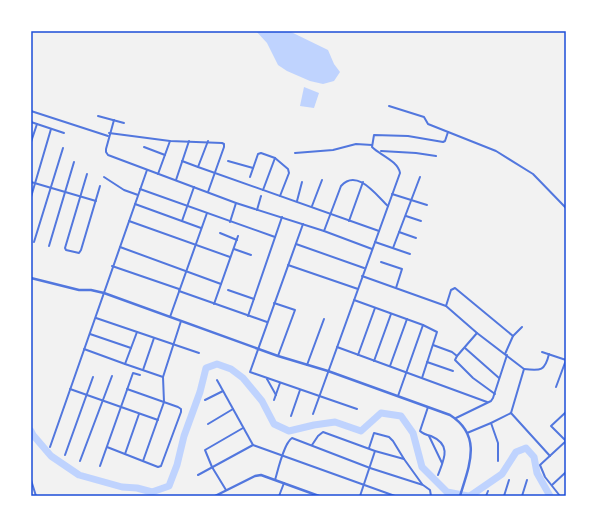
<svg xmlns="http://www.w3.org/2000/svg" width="597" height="527" font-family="'Public Sans',sans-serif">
	<rect width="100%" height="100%" fill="#f2f2f2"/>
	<!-- water -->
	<g fill="#bfd3fe">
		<path d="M256,31H289L328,50L334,64L340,72L334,81L323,84L310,81L287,71L278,65L267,43Z"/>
		<path d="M304,87L319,93L314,108L300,106Z"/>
	</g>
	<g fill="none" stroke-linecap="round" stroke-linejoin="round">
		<!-- river -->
		<g stroke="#bfd3fe" stroke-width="7">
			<path d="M31,431L33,435L51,456L79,475L122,487L137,488L152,492L169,486L177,465L184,436L200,392L206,368L217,364L231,369L243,378L262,401L274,424L289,431L314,425L335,422L361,431L381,413L401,416L413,433L422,467L447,492L468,496"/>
			<path d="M470,496L502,474L516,452L526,448L534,457L537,473L550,496"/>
		</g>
		<!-- minor -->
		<g stroke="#5277de" stroke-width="2">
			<path d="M389,106L424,117L428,124L496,151L533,174L566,208"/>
			<path d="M31,111L108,136"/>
			<path d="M98,116L124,123"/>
			<path d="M114,120L106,149V152L108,155L236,203L324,231L372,249"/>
			<path d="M31,122L64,133"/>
			<path d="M109,133L170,141L222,143L224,144V147L208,192"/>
			<path d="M31,142L37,124"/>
			<path d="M144,147L165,155"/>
			<path d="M381,151L416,153L436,156"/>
			<path d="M295,153L333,150L356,144L372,145"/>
			<path d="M182,161L198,167L379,231"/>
			<path d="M228,161L253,168"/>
			<path d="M198,167L208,141"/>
			<path d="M87,174L65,248L66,250L79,253L81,250L100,186"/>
			<path d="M158,174L170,141"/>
			<path d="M104,177L124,190L138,195"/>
			<path d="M250,177L258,154L261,153L275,158L288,169L289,173L280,196"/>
			<path d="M176,180L189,141"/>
			<path d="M31,182L96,201"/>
			<path d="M140,189L275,237"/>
			<path d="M263,190L275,158"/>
			<path d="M392,194L427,205"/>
			<path d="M31,197L51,129"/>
			<path d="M297,201L302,182"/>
			<path d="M135,204L201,228"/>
			<path d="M312,206L322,180"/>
			<path d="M257,210L261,196"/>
			<path d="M406,216L421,221"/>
			<path d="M129,221L230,257"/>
			<path d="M182,221L194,187"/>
			<path d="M349,221L363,182"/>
			<path d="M230,222L236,203"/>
			<path d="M303,224L250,372L357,409"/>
			<path d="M324,231L341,186C357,168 376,195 388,206"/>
			<path d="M399,232L416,238"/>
			<path d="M220,233L237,240"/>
			<path d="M34,242L63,148"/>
			<path d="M375,242L410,254"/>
			<path d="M296,244L364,268"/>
			<path d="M49,246L74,162"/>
			<path d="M120,247L221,284"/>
			<path d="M393,248L420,177"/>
			<path d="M234,249L251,255"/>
			<path d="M381,262L402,269L396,288"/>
			<path d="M288,265L358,289"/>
			<path d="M112,266L179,289"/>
			<path d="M362,276L446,306L477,333L524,369L511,413L491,423L467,433"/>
			<path d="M228,290L254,299"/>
			<path d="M179,291L267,322"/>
			<path d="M354,300L423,325L437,332L422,378"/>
			<path d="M274,303L295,310L278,356"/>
			<path d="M214,304L238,236"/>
			<path d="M446,306L451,290L455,288L513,336"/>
			<path d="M248,316L282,217"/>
			<path d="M170,317L207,213"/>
			<path d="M96,318L199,353"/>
			<path d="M477,333L457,356L455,360L473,378L495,394"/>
			<path d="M90,334L131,348"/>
			<path d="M433,345L452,352L457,356"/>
			<path d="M337,347L487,402"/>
			<path d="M465,348L499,378"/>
			<path d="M84,349L125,364L163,377"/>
			<path d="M542,352L566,360"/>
			<path d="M505,354L513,336L522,327"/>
			<path d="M358,355L375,308"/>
			<path d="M374,361L391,314"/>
			<path d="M427,362L453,371"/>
			<path d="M125,364L137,332"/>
			<path d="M307,365L324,319"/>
			<path d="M390,366L407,319"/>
			<path d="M524,369C541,371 545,371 549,354"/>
			<path d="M143,370L154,338"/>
			<path d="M267,379L276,395"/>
			<path d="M217,380L253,445"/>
			<path d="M556,387L566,360"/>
			<path d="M70,389L158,420"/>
			<path d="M398,396L423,325"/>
			<path d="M205,400L223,391"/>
			<path d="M274,400L280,383"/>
			<path d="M428,407L420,431C423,434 427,435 431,436C452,445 444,459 438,475"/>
			<path d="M511,413L550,456"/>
			<path d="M313,414L400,173C398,161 380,155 372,147L374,135L408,136L443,142L445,141L448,132"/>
			<path d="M291,416L300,390"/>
			<path d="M456,418L491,401L493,398L507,355"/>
			<path d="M491,423L498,443V461"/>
			<path d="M208,424L233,409"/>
			<path d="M429,436L442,463"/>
			<path d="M566,441L551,426L566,412"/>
			<path d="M312,445L318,436L323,432L375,451L404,459"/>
			<path d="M50,447L147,170"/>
			<path d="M107,447L158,467L161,466L181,412V409L178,407L127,389"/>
			<path d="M369,448L374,433L389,437L393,441L404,459L422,484"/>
			<path d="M125,454L139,414"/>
			<path d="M65,455L93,377"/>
			<path d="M80,461L112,376"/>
			<path d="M143,461L164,402L163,377L181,321"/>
			<path d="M100,466L133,373L140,375"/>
			<path d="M198,475L253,445L395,496"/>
			<path d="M31,480L36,496"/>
			<path d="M275,480C278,470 284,443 292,438L370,468L423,485L430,490L431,496"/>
			<path d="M552,485L566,472"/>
			<path d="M226,490L212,467L205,450L243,428"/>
			<path d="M279,496L284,483"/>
			<path d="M360,496L375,451"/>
			<path d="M486,496L488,491"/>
			<path d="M504,496L509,480"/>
			<path d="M522,496L527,480"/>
			<path d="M560,496L545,477L540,465L566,441"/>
			<path d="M564,496L566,495"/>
		</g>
		<!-- tertiary -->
		<g stroke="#5277de" stroke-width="2.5">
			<path d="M31,278L79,290H91L104,293L278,356L328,371L450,415C483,436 469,466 460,496"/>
			<path d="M215,496L255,476L261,475L319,496"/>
		</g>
	</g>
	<!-- border -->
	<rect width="597" height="527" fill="none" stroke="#ffffff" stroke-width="64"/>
	<rect x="32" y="32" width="533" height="463" fill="none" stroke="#1d4ed8" stroke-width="1.5"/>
</svg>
